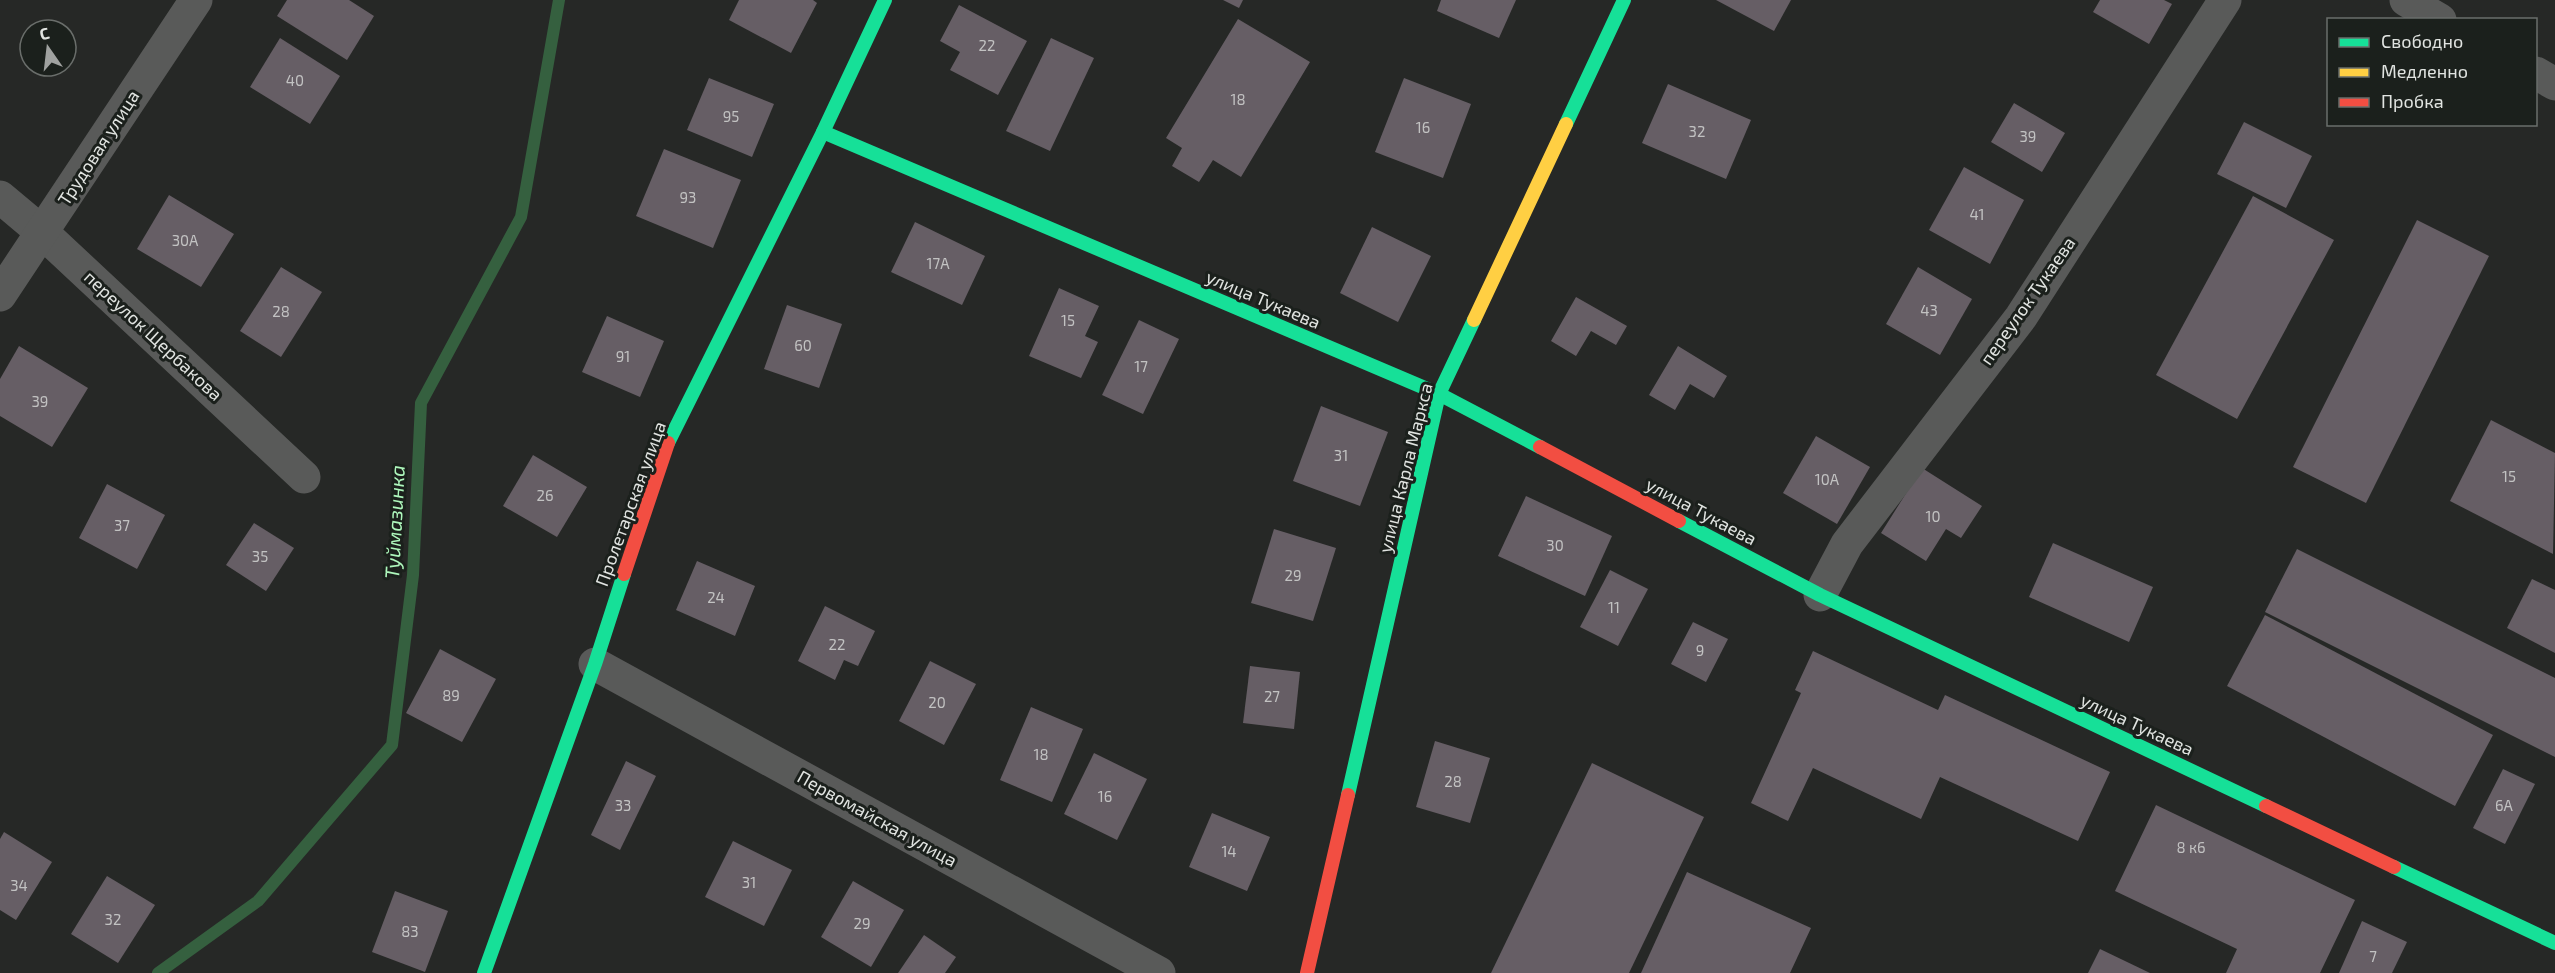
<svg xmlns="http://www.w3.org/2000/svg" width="2555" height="973" font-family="'Exo 2',sans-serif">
	<rect width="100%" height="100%" fill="#262826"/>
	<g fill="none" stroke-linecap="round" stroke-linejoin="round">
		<!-- stream -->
		<path stroke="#35603f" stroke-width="12" d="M158,973L258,901L392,745L413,575L421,403L521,217L559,0"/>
	</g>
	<!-- building -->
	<g fill="#665e65">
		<path d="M287,0H349L374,16L347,60L277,16Z"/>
		<path d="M739,0H813L817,3L791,53L729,20Z"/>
		<path d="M1223,0H1243L1239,8Z"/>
		<path d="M1441,0H1516L1499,38L1437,11Z"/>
		<path d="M1716,0H1791L1774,31Z"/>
		<path d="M2100,0H2164L2172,4L2149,44L2093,12Z"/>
		<path d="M959,5L1027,41L998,95L950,70L960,52L940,41Z"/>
		<path d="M1238,19L1310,62L1241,177L1213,160L1199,182L1172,166L1182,148L1166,138Z"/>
		<path d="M280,38L340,76L310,124L250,87Z"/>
		<path d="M1051,38L1094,58L1050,151L1006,131Z"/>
		<path d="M709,78L774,104L752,157L687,130Z"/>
		<path d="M1404,78L1471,104L1443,178L1375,152Z"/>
		<path d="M1668,84L1751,120L1726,179L1642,143Z"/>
		<path d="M2014,103L2065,133L2042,172L1991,142Z"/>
		<path d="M2244,122L2312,156L2286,208L2217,174Z"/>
		<path d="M664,149L741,180L713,248L636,216Z"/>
		<path d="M1964,167L2024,200L1990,264L1929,230Z"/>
		<path d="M169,195L234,234L201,287L137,249Z"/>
		<path d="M2253,196L2334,240L2237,419L2156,375Z"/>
		<path d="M2417,220L2489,256L2366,503L2293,467Z"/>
		<path d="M915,222L985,256L962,305L891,272Z"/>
		<path d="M1372,227L1431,256L1398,322L1340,293Z"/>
		<path d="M281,267L322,292L281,357L240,331Z"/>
		<path d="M1918,267L1972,299L1940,355L1886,324Z"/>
		<path d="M1059,288L1099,306L1085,336L1098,342L1081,378L1029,356Z"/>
		<path d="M1576,297L1627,326L1616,345L1591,331L1576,356L1551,341Z"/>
		<path d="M787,305L842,324L819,388L764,369Z"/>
		<path d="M607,316L664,341L640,397L582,372Z"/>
		<path d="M1139,320L1179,339L1143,414L1102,395Z"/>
		<path d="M19,346L88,388L52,447L0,416V379Z"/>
		<path d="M1678,346L1727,376L1714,398L1690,384L1675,410L1649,395Z"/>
		<path d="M1321,406L1388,432L1360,506L1293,481Z"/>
		<path d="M2491,420L2555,453L2553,554L2450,501Z"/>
		<path d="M1816,436L1870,467L1837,524L1783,493Z"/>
		<path d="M533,455L587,487L557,537L503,506Z"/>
		<path d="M1922,468L1982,506L1961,538L1946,529L1926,561L1881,533Z"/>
		<path d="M107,484L165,515L137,569L79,538Z"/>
		<path d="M1526,496L1612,536L1585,596L1498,556Z"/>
		<path d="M254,523L294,548L266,591L226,565Z"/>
		<path d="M1274,529L1336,548L1313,621L1251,603Z"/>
		<path d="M2053,543L2153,587L2129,642L2029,597Z"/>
		<path d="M2297,549L2555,678V757L2265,612Z"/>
		<path d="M697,561L755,586L735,636L676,610Z"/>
		<path d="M1610,570L1648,589L1618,646L1580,627Z"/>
		<path d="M2532,579L2555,590V653L2507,628Z"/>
		<path d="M825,606L875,631L858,666L844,660L835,680L798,661Z"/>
		<path d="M2265,615L2493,735L2455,806L2227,686Z"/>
		<path d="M1693,622L1728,639L1706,682L1671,664Z"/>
		<path d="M440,649L496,679L462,742L406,713Z"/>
		<path d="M1813,651L1938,710L1945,695L2110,772L2078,841L1940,777L1921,819L1813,768L1788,821L1751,803L1801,693L1795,690Z"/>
		<path d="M930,661L976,684L944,745L899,721Z"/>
		<path d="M1250,666L1300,672L1294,729L1243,723Z"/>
		<path d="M1031,707L1083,729L1052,802L1000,780Z"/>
		<path d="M1435,741L1490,758L1470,823L1416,807Z"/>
		<path d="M1094,753L1147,779L1117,840L1064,814Z"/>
		<path d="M626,761L656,776L620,850L591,835Z"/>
		<path d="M1592,763L1704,817L1629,973H1491Z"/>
		<path d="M2503,769L2535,784L2505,844L2473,828Z"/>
		<path d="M2156,805L2355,900L2320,973H2226L2237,949L2115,891Z"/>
		<path d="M1212,813L1270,837L1247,891L1189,867Z"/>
		<path d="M4,832L52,862L16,920L0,910V839Z"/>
		<path d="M733,841L792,870L764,926L705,897Z"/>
		<path d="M1687,872L1811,928L1790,973H1641Z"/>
		<path d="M107,876L155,905L118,963L71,934Z"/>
		<path d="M853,881L904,910L871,967L821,937Z"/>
		<path d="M395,891L448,911L425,972L372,952Z"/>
		<path d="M2362,921L2407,942L2392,973H2339Z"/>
		<path d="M924,935L956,957L945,973H898Z"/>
		<path d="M2100,949L2150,973H2088Z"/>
	</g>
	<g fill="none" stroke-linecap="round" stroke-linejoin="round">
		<!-- street -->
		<g stroke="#595a59" stroke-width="33">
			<path d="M2406,0L2440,20"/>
			<path d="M2536,73L2555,84"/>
			<path d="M0,197L43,233L304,477"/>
			<path d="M0,295L196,0"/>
			<path d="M1820,595L1847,544L2021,317L2225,0"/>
			<path d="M595,664L1159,973"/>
		</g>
		<!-- fast -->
		<g stroke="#16e098" stroke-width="14">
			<path d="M1566,124L1624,0"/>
			<path d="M823,132L1439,394L1540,447"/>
			<path d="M668,443L823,132L885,0"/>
			<path d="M1679,521L1820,595L2266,806"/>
			<path d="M1348,795L1439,394L1474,320"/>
			<path d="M2394,867L2555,943"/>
			<path d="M484,973L595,664L624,574"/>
		</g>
		<!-- slow -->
		<path stroke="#ffcf43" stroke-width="14" d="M1474,320L1566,124"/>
		<!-- jam -->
		<g stroke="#f24e42" stroke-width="14">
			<path d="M1540,447L1679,521"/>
			<path d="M624,574L668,443"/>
			<path d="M2266,806L2394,867"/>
			<path d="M1307,973L1348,795"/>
		</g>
	</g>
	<g text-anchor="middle" stroke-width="6" stroke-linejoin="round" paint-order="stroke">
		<!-- number labels -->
		<g font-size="15" fill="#c2c2c2">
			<text x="987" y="51">22</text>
			<text x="295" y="86">40</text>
			<text x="1238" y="105">18</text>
			<text x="731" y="122">95</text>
			<text x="1423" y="133">16</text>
			<text x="1697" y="137">32</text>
			<text x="2028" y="142">39</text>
			<text x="688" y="203">93</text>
			<text x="1977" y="220">41</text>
			<text x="185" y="246">30А</text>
			<text x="938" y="269">17А</text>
			<text x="1929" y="316">43</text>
			<text x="281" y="317">28</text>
			<text x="1068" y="326">15</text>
			<text x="803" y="351">60</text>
			<text x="623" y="362">91</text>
			<text x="1141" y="372">17</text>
			<text x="40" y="407">39</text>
			<text x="1341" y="461">31</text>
			<text x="2509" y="482">15</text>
			<text x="1827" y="485">10А</text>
			<text x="545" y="501">26</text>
			<text x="1933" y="522">10</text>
			<text x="122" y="531">37</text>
			<text x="1555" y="551">30</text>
			<text x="260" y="562">35</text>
			<text x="1293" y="581">29</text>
			<text x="716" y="603">24</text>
			<text x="1614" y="613">11</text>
			<text x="837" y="650">22</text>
			<text x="1700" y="656">9</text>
			<text x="451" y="701">89</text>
			<text x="1272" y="702">27</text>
			<text x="937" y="708">20</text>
			<text x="1041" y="760">18</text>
			<text x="1453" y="787">28</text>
			<text x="1105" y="802">16</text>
			<text x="623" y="811">33</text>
			<text x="2504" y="811">6А</text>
			<text x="2191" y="853">8 к6</text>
			<text x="1229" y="857">14</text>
			<text x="749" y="888">31</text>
			<text x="19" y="891">34</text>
			<text x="113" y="925">32</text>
			<text x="862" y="929">29</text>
			<text x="410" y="937">83</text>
			<text x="2373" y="962">7</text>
		</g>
		<!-- street labels -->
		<g font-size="18" fill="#e1e4e1" stroke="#1b201c">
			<text transform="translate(99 148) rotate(-57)" y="6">Трудовая улица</text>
			<text transform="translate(1263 300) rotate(23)" y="6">улица Тукаева</text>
			<text transform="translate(2028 301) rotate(-55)" y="6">переулок Тукаева</text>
			<text transform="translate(153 336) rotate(43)" y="6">переулок Щербакова</text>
			<text transform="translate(1406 468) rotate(-76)" y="6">улица Карла Маркса</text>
			<text transform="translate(631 504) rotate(-70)" y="6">Пролетарская улица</text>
			<text transform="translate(1701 512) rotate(28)" y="6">улица Тукаева</text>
			<text transform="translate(2137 725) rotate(25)" y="6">улица Тукаева</text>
			<text transform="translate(877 819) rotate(29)" y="6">Первомайская улица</text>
		</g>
		<!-- water labels -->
		<g font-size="20" font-style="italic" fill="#aef7bc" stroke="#1b201c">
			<text transform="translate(395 522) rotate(-87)" y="7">Туймазинка</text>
		</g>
	</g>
	<!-- legend -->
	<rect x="2327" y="18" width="210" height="108" fill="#1b201c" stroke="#6a6e6b" stroke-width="1.5"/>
	<rect x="2339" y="38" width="30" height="9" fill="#16e098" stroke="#6a6e6b" stroke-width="1.5"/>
	<text x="2381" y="48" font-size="18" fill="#e1e4e1">Свободно</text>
	<rect x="2339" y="68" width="30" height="9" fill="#ffcf43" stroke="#6a6e6b" stroke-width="1.5"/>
	<text x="2381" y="78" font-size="18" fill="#e1e4e1">Медленно</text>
	<rect x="2339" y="98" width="30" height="9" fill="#f24e42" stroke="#6a6e6b" stroke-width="1.5"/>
	<text x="2381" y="108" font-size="18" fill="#e1e4e1">Пробка</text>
	<!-- north arrow -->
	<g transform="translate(48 48) rotate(346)"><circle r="28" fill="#1b201c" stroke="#6a6e6b" stroke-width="1.5"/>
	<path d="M0-4.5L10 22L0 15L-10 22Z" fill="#a0a2a0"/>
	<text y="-9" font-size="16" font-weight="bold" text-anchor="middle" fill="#e1e4e1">С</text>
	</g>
</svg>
